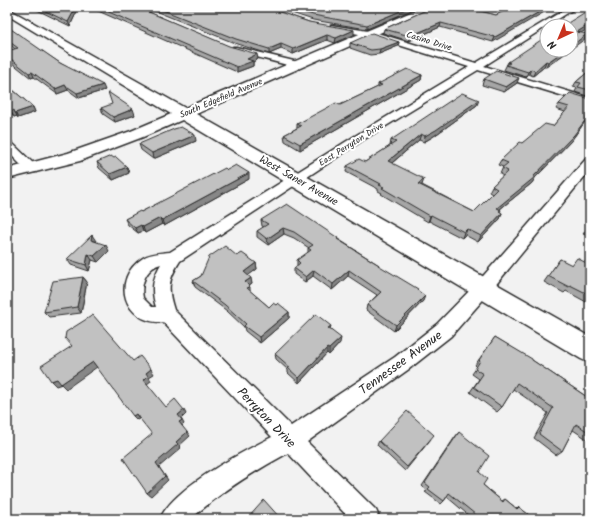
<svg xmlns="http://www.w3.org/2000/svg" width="597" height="526" font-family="Kalam,sans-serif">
	<rect width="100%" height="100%" fill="#f2f2f2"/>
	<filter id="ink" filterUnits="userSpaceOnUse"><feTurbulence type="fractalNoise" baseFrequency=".025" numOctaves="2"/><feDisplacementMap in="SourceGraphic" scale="8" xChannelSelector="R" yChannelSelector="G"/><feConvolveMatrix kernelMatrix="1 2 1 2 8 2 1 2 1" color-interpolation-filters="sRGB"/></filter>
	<g filter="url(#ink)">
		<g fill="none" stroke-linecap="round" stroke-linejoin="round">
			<defs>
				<g id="street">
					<path d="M569,7H577L484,66L590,98V104L478,70L363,140L180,261C168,280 167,289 174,310L291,426L395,357L437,324L477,283L586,159L590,158V170L489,293L451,336L409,369L307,442L376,510L380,519H350L288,453C253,472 220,492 191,519H160C173,488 242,452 272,437L163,322C124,324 110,279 143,258C151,253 161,253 170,252L355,136L469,67L370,36L331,29V25L374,32L476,63ZM161,264C152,279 151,291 156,307H152L143,298C140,283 146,268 161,264Z"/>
					<path d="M233,47H236L302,63L303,65L299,68L233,51L232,49Z"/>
					<path d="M7,140L11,142L36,166L38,169L36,172H28L7,151Z"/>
				</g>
				<path id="secondary" d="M423,7H436L434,9L196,114L590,337V363L581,359L182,120L143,137L80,161L7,179V169L68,153L131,131L171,114L7,15V8L185,108Z"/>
			</defs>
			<!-- street casing -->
			<use href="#street" stroke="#2b2b2b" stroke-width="3"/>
			<!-- secondary casing -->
			<use href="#secondary" stroke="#2b2b2b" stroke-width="3"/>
			<!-- street -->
			<use href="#street" fill="#fff" fill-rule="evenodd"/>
			<!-- secondary -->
			<use href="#secondary" fill="#fff" fill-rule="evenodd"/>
		</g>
		<!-- wall -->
		<g fill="#a6a6a6" stroke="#2b2b2b">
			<path d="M31,7H79L70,26Z"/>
			<path d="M89,7H137L258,59L253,62V66L237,72Z"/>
			<path d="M145,7H265L309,22L354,35L335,43L327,40L293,54L281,49L269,54L237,44Z"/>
			<path d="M273,7H419L367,29L313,20Z"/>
			<path d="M433,7H466L496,15L512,7L493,42L440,27L409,41L383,33L384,29Z"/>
			<path d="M7,28L60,63L105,90L79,98L68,90L57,94L34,77L31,78L7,59V51L15,49L7,42Z"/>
			<path d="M399,42L398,46L379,54L370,55L350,48V43Z"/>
			<path d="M570,50L546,67H544L533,76L529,74L526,77L504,70L508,62Z"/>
			<path d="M590,70V97L575,92L577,88L573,87L576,82Z"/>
			<path d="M422,75L421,80L300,150L285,141L284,135L297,128V124L340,105L378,87V84Z"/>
			<path d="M484,79L517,83L504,92L482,85Z"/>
			<path d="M7,85L33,107L35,112L18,118L17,116L14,117L7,111Z"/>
			<path d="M590,99V120L587,119L571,141L535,178L532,183L500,209L501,210L500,212L502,213L500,219L478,242L465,235L462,238L429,221L428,222L381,194L382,193L378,191V189L346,172L347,166L365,162L390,146L391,140L477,105L434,136L424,142L419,140L392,163L422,185L474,212L492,194L489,192L492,186L503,176L500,174L503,167L498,165L501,160L522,143L553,126L565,112L556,109L559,104Z"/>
			<path d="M101,108L135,115L115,122L103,114Z"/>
			<path d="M196,141L153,159L141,150L139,144Z"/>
			<path d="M97,162L127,167L129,173L113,180L99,168Z"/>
			<path d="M227,170L249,179L164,226L162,224L145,233L143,231L138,233L128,225L125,219L141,212Z"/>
			<path d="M590,218V237L583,234L589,226L586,225Z"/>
			<path d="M261,220L338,239L379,265L378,266L417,290L423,301L394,331L366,310L367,305L377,295L348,276L332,290L313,276L305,282L294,274V268L297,266V260L308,253V248H309L294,238L284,234L268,245L257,237V231L264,227L262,226Z"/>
			<path d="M95,241L109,251L98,262L92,260L89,271L71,265L67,259Z"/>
			<path d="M237,256L256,263L257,269L248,275L252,284L249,286L250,287V291L269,307L276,305L289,312V318L260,343L245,331L244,327L227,311L195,287L193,281L201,276Z"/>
			<path d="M560,259L590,277V304L566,291L564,293L544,282Z"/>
			<path d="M83,277L87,282L81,313L49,317L44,312Z"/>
			<path d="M331,326L330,329L340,343L329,355L327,353L299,383L288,373V370L276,359L275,354Z"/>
			<path d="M495,337L532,360L590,399V441L573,430L562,451L556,455L534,438L548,413L513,389L502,407L497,412L470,392L479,379L472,374L477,367L475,365Z"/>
			<path d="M459,432L479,472L483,485L502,501L505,499L516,508L519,507L534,519H473L447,497L444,501L441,504L425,492L427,491L422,486L455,437Z"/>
			<path d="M431,439L405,471L377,445L379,441Z"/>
		</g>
		<!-- shaded-wall -->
		<g fill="#878787" stroke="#2b2b2b">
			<path d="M76,7H79L70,26L68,22Z"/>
			<path d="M410,7H419L367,29V25Z"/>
			<path d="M548,7H553L493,42L495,37Z"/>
			<path d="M441,23L440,27L409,41L410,36Z"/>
			<path d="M590,24V28L575,36L577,32Z"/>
			<path d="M354,30V35L335,43L336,38Z"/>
			<path d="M587,34L585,39L571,49V46Z"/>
			<path d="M327,35V40L293,54V49Z"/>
			<path d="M399,42L398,46L379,54L380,49Z"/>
			<path d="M281,44V49L269,54V49Z"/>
			<path d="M565,50H570L546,67L548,62Z"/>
			<path d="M257,54L258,59L253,62V66L237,72V67L247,59Z"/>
			<path d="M546,61L544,67L533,76L535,71Z"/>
			<path d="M531,69L529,74L526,77L528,72Z"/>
			<path d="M32,72L34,77L31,78L29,73Z"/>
			<path d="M422,75L421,80L300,150V144Z"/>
			<path d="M519,78L517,83L504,92L506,87Z"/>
			<path d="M65,85L68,90L57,94L55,89Z"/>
			<path d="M103,85L105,90L79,98L77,93Z"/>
			<path d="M479,100L477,105L434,136L424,142L425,136Z"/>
			<path d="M33,107L35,112L18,118L15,113Z"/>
			<path d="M133,109L135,115L115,122L113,117Z"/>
			<path d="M14,110L17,116L14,117L11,112Z"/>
			<path d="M590,114L587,119L571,141L535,178L532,183L494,214L497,208L533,177Z"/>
			<path d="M421,134L419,140L387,167L388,161Z"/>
			<path d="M195,135L196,141L153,159L152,153Z"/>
			<path d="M127,167L129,173L113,180L110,174Z"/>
			<path d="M249,173V179L164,226L162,220Z"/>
			<path d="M424,179L422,185L417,189L418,184Z"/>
			<path d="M502,213L500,219L478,242L481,236Z"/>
			<path d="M431,215L429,221L428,222L430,216Z"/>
			<path d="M160,218L162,224L145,233L143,227Z"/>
			<path d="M141,225L143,231L138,233L135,228Z"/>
			<path d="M283,228L284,234L268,245L267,239Z"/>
			<path d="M467,229L465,235L462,238L464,232Z"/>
			<path d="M92,235L96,241L95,246L91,240Z"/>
			<path d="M106,245L109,251L98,262L94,256Z"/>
			<path d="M88,254L92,260L89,271L86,265Z"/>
			<path d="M256,263L257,269L245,278L244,272Z"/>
			<path d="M314,270L313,276L305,282L306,277Z"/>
			<path d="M349,270L348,276L332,290L333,284Z"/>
			<path d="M83,277L87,282L81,313L77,307Z"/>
			<path d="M251,278L252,284L246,288L245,282Z"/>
			<path d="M425,296L423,301L394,331L396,325Z"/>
			<path d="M289,312V318L260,343L259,337Z"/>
			<path d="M341,338L340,343L329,355V349Z"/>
			<path d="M327,348V353L299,383V378Z"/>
			<path d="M93,362L97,367L66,389L61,384Z"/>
			<path d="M151,369L154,374L149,377L151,381L147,384L144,380L146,373Z"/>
			<path d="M57,379L62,384L56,386L51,381Z"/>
			<path d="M184,410L186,414L180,420L178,415Z"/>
			<path d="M136,414L139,419L137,420L133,416Z"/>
			<path d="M182,420L184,424L182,426L179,422Z"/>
			<path d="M187,432L190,436L179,446L181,448L159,467L168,480L151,496L147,493L156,463L176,442Z"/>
		</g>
		<!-- building -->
		<g fill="#c1c1c1" stroke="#2b2b2b">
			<path d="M37,7H76L68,22Z"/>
			<path d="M97,7H137L229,46L257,54L247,59L253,61L237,67Z"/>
			<path d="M155,7H265L309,22L354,30L336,38L327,35L293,49L281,44L269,49L236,39Z"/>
			<path d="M287,7H410L367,25L313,15Z"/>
			<path d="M433,7H464L496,15L512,7H548L495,37L441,23L410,36L384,29Z"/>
			<path d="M590,9V24L577,32L587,34L571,46V26H563Z"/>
			<path d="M8,27L60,63L103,85L77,93L65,85L55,89L32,72L29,73L7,56V51L18,48L7,40V28Z"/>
			<path d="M372,33L399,42L380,49L371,50L350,43Z"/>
			<path d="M547,36V50H565L548,62L546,61L535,71L531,69L528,72L506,65L510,63L508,62Z"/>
			<path d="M407,69L422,75L300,144L284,135L301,126L297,124L336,103L340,105L382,85L378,84Z"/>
			<path d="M590,70V90L578,87L581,83L576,82Z"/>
			<path d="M496,71L519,78L506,87L484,79Z"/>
			<path d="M7,85L33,107L15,113L14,110L11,112L7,108Z"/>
			<path d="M108,92L133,109L113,117L101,108L112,104Z"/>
			<path d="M462,93L479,100L436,130L425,136L421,134L388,161L424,179L418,184L474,212L497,189L492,186L508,171L502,168L508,163L501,160L520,142L522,143L545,124L553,126L569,107L559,104L570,93L590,99V114L574,135L533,177H535L497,208L501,210L499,211L502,213L481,236L467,229L464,232L431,215L430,216L382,188L384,187L379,185L381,184L347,166L359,159L365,162L396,142L391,140Z"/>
			<path d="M181,127L195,135L152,153L139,144L174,129Z"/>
			<path d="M111,156L114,158L116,157L127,167L110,174L97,162Z"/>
			<path d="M236,165L249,173L162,220L160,218L143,227L141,225L135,228L125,219L140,211L141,212L225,168L227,170Z"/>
			<path d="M287,204L338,238L337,239L379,265H378L418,289L417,290L425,296L396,325L367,305L381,292L349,270L333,284L314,270L306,277L294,268L300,263L297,260L311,250L308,248L313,245L294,232L283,228L267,239L257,231L268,224L261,220Z"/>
			<path d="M92,235L91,240L106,245L94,256L88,254L86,265L67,259Z"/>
			<path d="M225,246L237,256L242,253L256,263L244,272L251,278L245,282L250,287L247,288L269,307L273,303L276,305L278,303L289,312L259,337L244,326L246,324L225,305L193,281L201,276L209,257Z"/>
			<path d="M577,258L590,265V274L588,277H590V295L570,285L569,287L548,276L560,259L572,265Z"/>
			<path d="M83,277L77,307L44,312L53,281Z"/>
			<path d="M316,314L331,326L328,328L341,338L329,349L327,348L299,378L288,368L290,367L275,354Z"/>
			<path d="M93,315L133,361L140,356L151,369L146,373L148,376L144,380L166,407L175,399L184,410L178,415L182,420L179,422L187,432L176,442L178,444L156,463L165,476L147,493L123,458L152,434L136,414L133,416L93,362L61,384L57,379L51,381L41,366L72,346L65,338L66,332Z"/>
			<path d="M495,337L532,359V360L590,399V433L576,424L562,451L539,434L553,408L517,383L502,407L474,387L483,374L475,369L480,361L479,360Z"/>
			<path d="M407,411L434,435L407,467L379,441Z"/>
			<path d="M459,432L489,456L479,472L487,479L483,485L503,502L505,499L517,509L519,507L534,519H488L485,516L483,519H481L449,493L444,501L428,489L430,487L425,483Z"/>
			<path d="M264,500L281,519H247Z"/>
		</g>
	</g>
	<g text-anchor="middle" stroke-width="4" stroke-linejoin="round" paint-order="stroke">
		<!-- far-street labels -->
		<g font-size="9" fill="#2b2b2b" stroke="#fff">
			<text transform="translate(429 41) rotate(17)" y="3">Casino Drive</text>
			<text transform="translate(221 98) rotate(-23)" y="3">South Edgefield Avenue</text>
			<text transform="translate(351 144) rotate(-32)" y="3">East Perryton Drive</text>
		</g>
		<!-- street labels -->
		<g font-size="11" fill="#2b2b2b" stroke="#fff">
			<text transform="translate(299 180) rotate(30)" y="4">West Saner Avenue</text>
		</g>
		<!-- near-street labels -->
		<g font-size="13" fill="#2b2b2b" stroke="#fff">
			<text transform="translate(400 362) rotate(-36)" y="5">Tennessee Avenue</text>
			<text transform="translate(267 417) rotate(46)" y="5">Perryton Drive</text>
		</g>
	</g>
	<!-- margin -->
	<rect width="597" height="526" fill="none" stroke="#fff" stroke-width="24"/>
	<rect x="12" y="12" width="573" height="502" fill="none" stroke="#2b2b2b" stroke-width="1.5" filter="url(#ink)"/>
	<!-- north arrow -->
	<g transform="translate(559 38) rotate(224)"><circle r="19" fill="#ffffff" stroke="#aaaaaa"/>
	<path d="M0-3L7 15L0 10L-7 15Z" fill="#c8321e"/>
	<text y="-6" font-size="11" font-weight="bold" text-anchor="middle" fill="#2b2b2b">N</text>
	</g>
</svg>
